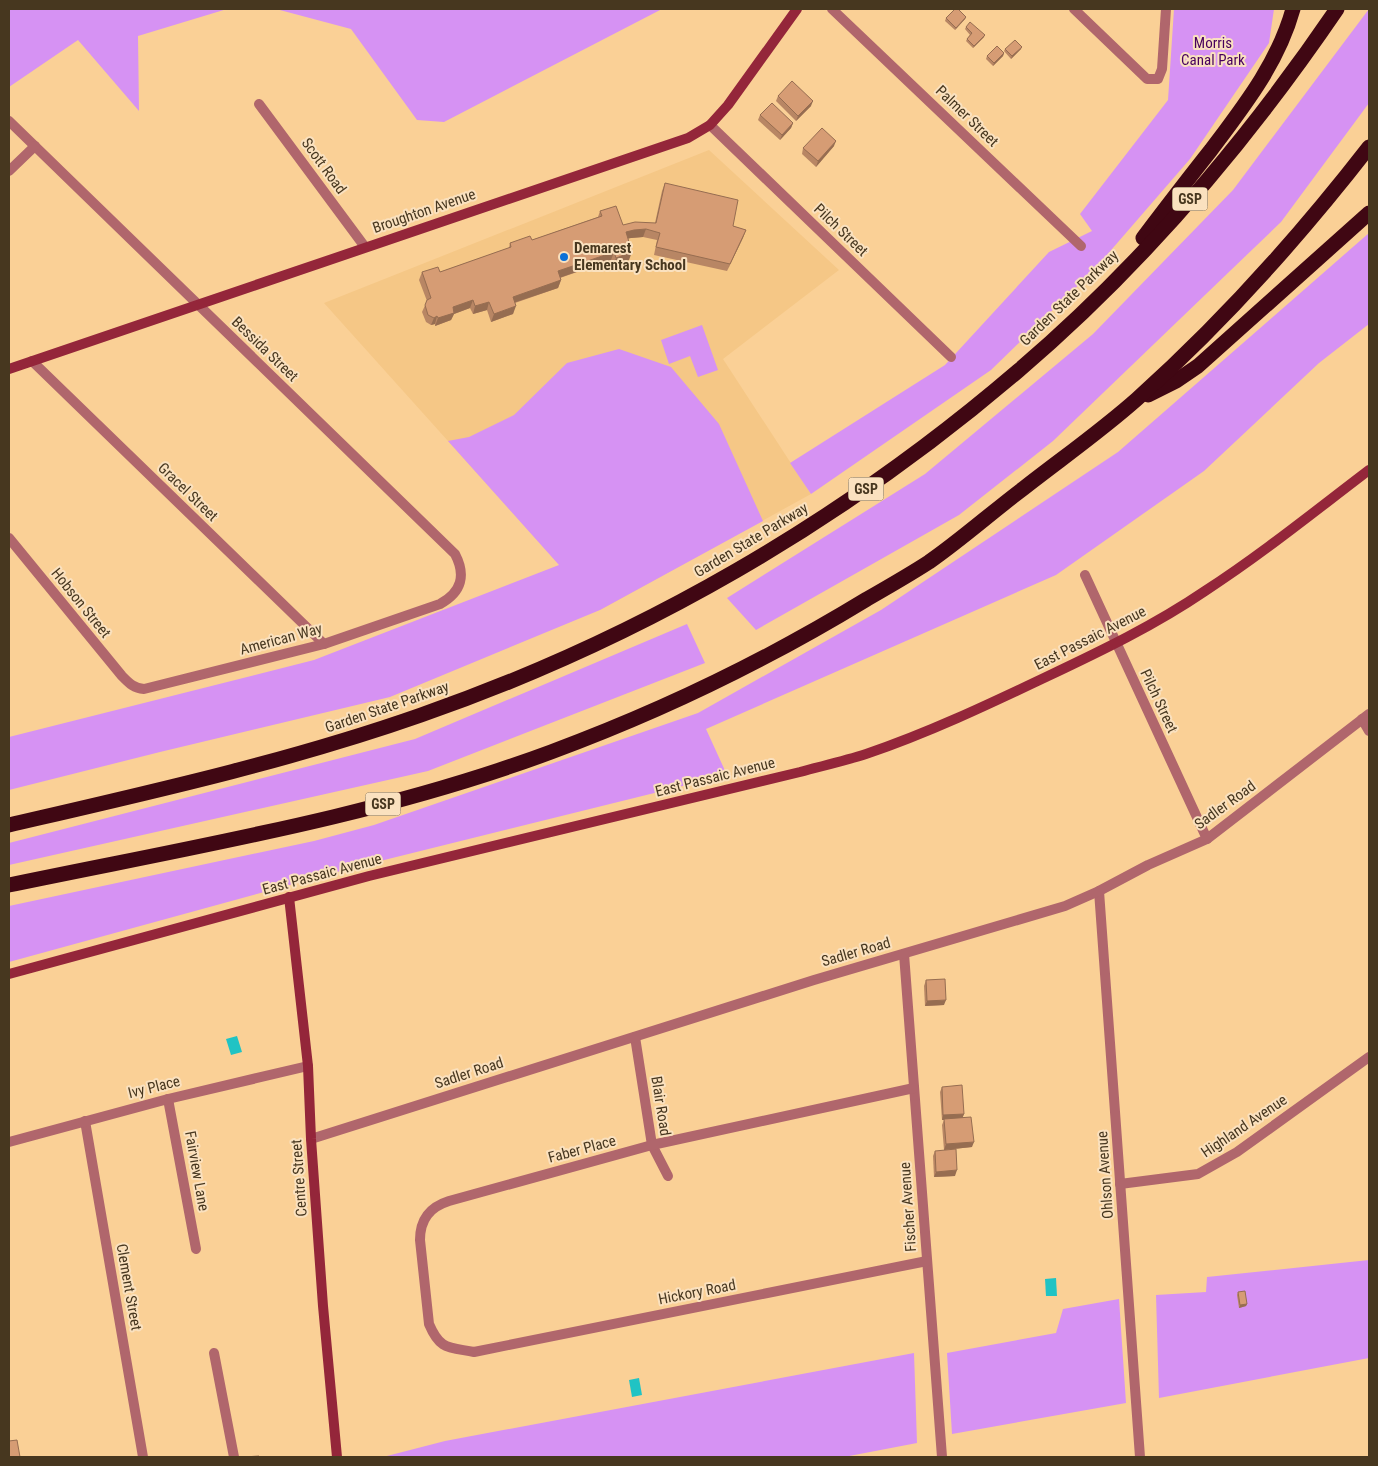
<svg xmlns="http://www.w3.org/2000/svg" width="1378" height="1466" font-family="'Roboto Condensed',sans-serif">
	<rect width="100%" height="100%" fill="#fad096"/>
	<!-- built -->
	<path fill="#f5c786" d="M709,150L839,270L723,359L811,494L600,610L324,303Z"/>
	<!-- green -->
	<g fill="#d692f3">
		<path d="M9,9H227L138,36L139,111L78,40L9,87Z"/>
		<path d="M276,9H662L444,122L417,120L351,29Z"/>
		<path d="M1174,9H1274L1269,43L1190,159L1093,271L991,370L811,494L790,463L945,365L1049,252L1092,231L1080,214L1168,100Z"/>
		<path d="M1369,9V103L1281,222L1053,441L959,515L756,630L727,598L925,474L1093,334L1233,190Z"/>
		<path d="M1369,233V324L1319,363L1204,471L1056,575L706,729L727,775L348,869L9,962V906L314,841L374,825L698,713L881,610L1118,452Z"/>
		<path d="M702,325L718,370L698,377L690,356L669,364L661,340Z"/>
		<path d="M619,349L671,367L719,424L763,521L600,610L390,697L160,752L9,790V737L314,660L559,565L448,441L469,437L514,415L567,363Z"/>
		<path d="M687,624L705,663L428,771L9,865V843L415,739Z"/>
		<path d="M1369,1260V1358L1159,1398L1156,1295L1206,1292L1207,1277Z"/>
		<path d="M1119,1299L1126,1403L952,1434L947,1353L1056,1333L1063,1309Z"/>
		<path d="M914,1353L917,1443L844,1457H383L445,1441Z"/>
	</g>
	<!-- water -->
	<g fill="#20c3c4">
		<path d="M237,1036L242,1052L231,1055L226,1039Z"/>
		<path d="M1056,1278L1057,1296H1046L1045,1279Z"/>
		<path d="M639,1378L642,1395L632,1397L629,1380Z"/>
	</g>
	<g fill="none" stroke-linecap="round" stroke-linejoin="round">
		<!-- street -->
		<g stroke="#b0666c" stroke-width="10">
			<path d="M832,9L1081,246"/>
			<path d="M1074,9L1147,79H1158L1162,69L1166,9"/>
			<path d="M259,104L365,247"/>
			<path d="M9,121L455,554C466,575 462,592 440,604L324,644L144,689C133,688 129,683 122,676L9,538"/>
			<path d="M710,125L951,357"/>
			<path d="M9,171L35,146"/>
			<path d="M32,361L324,644"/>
			<path d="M1085,575L1207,839"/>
			<path d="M1362,719L1369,731"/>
			<path d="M1099,891L1140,1457"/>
			<path d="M904,954L942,1457"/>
			<path d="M635,1037L652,1145L668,1176"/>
			<path d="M914,1088L652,1145L449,1201C430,1207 420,1219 420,1240L429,1324C440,1350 448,1347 474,1352L927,1261"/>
			<path d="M168,1099L196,1249"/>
			<path d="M85,1121L143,1457"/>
			<path d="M311,1139L814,980L1065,906L1099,891L1148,865L1207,839L1369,714"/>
			<path d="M9,1142L168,1099L308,1066"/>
			<path d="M1120,1184L1198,1174L1237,1152L1369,1057"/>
			<path d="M214,1353L234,1457"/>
		</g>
		<!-- secondary -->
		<g stroke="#94263a" stroke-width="10">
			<path d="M9,369L688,138L710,125L728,105L797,9"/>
			<path d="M289,897L308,1066L311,1139L323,1306L337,1457"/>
			<path d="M9,974L369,876L800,772C822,766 844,761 866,754C928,733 987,705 1046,677C1101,651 1155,625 1205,591C1262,554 1315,511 1369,470"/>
		</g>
		<!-- highway -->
		<g stroke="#400713" stroke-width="15">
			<path d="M1143,238C1165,209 1188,179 1211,150C1244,106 1278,63 1293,9"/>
			<path d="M1148,395L1176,381L1198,366L1369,213"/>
			<path d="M9,825C147,793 287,762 421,715C640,639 843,521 1018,371C1140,267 1247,141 1337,9"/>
			<path d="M9,885C191,847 376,817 551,752C662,711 767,660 867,599C888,587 909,575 929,562C962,539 992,512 1024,488C1061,459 1101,431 1137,399C1222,323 1299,237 1369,147"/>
		</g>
	</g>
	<!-- wall -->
	<g fill="#b88664">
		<path d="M966,17L965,19L955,30L945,21L946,18Z"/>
		<path d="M966,27L984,37L973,48L966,41L967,39L970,35L965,29Z"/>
		<path d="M1005,49H1021L1011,59L1004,51Z"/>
		<path d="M1004,53L1003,56L993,66L986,59L987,56Z"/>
		<path d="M778,96L811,106L796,121L776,101Z"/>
		<path d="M760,115L793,123L791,128L780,140L758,120Z"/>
		<path d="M834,146L816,167L802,154L803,148Z"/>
		<path d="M665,183L733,226L746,230L727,271L654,255L657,240L643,237L631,238H628L629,260L613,265L611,260L560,278L561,280L558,288L515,303L513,314L491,322L487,310L473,314L470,308L454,314L451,320L435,326V324L431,325L426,322L422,312L427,301L419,280L422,272H440L509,248L510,243L532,240L598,217L600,211L623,225L655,223L662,191Z"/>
		<path d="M926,980L944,1005L925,1006L924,986Z"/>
		<path d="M942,1087L964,1114L962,1118L972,1147L944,1150L942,1125L944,1120H942L940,1092Z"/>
		<path d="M935,1151L955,1176L934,1177L933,1156Z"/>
		<path d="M1238,1292L1247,1304L1246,1306L1239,1308L1237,1295Z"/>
	</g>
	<!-- shaded-wall -->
	<g fill="#966d51">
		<path d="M966,17L965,19L955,30L956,28Z"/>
		<path d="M985,35L984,37L973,48L974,46Z"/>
		<path d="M1022,47L1021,49L1011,59L1012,56Z"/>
		<path d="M1004,53L1003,56L993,66L994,63Z"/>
		<path d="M813,101L811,106L796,121L798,116Z"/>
		<path d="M793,123L791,128L780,140L782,135Z"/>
		<path d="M836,141L834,146L816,167L818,161Z"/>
		<path d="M646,229L643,237L631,238L623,240L626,232L634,230Z"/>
		<path d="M746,230L743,238L727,271L730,264Z"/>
		<path d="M614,252L611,260L556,279L558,271Z"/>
		<path d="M632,252L629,260L613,265L616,258Z"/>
		<path d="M561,280L558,288L510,304L513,297Z"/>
		<path d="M473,300L470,308L454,314L451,320L435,326L438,318L453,307Z"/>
		<path d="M489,302L487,310L473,314L475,306Z"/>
		<path d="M516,306L513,314L491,322L494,314Z"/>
		<path d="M437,316L435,324L431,325L434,318Z"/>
		<path d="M946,1000L944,1005L925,1006L927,1001Z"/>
		<path d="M964,1114L962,1119L942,1120L943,1115Z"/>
		<path d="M974,1142L972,1147L944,1150L946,1144Z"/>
		<path d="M957,1170L955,1176L934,1177L936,1172Z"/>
		<path d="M1247,1304L1246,1306L1239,1308L1240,1305Z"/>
	</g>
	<!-- building -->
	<g fill="#d69c74" stroke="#966d51">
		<path d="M955,9H958L966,17L956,28L946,18Z"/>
		<path d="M970,22L985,35L974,46L967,39L972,33L966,27Z"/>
		<path d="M1015,40L1022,47L1012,56L1005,49Z"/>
		<path d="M997,46L1004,53L994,63L987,56Z"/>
		<path d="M792,81L813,101L798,116L778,96Z"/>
		<path d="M772,103L793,123L782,135L760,115Z"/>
		<path d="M822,128L836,141L818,161L803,148Z"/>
		<path d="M665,183L738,200L733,226L746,230L730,264L656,247L660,233L646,229L634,230L626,232L632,252L616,258L614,252L558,271L561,280L513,297L516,306L494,314L489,302L475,306L473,300L453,307L454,313L438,318L437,316L434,318L428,315L425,305L427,300L431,298L422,272L438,267L440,272L511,247L510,243L530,236L532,240L602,216L600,211L616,206L623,225L635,222L656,223Z"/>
		<path d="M945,979L946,1000L927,1001L926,980Z"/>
		<path d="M962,1085L964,1114L943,1115L942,1087Z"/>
		<path d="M971,1117L974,1142L946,1144L944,1119Z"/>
		<path d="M956,1149L957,1170L936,1172L935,1151Z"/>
		<path d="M1245,1291L1247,1304L1240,1305L1238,1292Z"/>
		<path d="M17,1440L20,1457H9V1441Z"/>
		<path d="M259,1456V1457H244Z"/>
	</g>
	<!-- markers -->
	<circle fill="#0b70d8" stroke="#fae1bf" stroke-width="2" cx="564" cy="257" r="5"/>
	<g text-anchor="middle" stroke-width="4" stroke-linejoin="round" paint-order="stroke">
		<!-- shield labels -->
		<g fill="#fae1bf" stroke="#7d6a4f" stroke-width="1">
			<rect x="1172.5" y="187.5" width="35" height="23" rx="4"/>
			<rect x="848.5" y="477.5" width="35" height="23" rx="4"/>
			<rect x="365.5" y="792.5" width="35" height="23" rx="4"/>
		</g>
		<g font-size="14" font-weight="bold" fill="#47371f">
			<text x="1190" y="204">GSP</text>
			<text x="866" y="494">GSP</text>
			<text x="383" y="809">GSP</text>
		</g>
		<!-- park labels -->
		<g font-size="15" fill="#47005d" stroke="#fae1bf">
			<text x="1213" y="48">Morris<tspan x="1213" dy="17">Canal Park</tspan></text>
		</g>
		<!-- street labels -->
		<g font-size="15" fill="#47371f" stroke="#fae1bf">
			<text transform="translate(967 116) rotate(44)" y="5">Palmer Street</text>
			<text transform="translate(324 166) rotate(54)" y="5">Scott Road</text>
			<text transform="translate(424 211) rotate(-19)" y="5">Broughton Avenue</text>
			<text transform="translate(841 230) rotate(44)" y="5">Pilch Street</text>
			<text transform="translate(1069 298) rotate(-44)" y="5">Garden State Parkway</text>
			<text transform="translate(265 349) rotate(44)" y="5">Bessida Street</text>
			<text transform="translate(188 492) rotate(44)" y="5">Gracel Street</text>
			<text transform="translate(751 540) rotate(-31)" y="5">Garden State Parkway</text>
			<text transform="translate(81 603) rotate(51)" y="5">Hobson Street</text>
			<text transform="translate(1090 638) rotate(-27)" y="5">East Passaic Avenue</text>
			<text transform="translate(281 639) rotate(-15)" y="5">American Way</text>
			<text transform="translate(1159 701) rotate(65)" y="5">Pilch Street</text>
			<text transform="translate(387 707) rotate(-19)" y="5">Garden State Parkway</text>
			<text transform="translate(715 777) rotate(-14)" y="5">East Passaic Avenue</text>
			<text transform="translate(1225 805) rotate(-36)" y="5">Sadler Road</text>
			<text transform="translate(322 874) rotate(-15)" y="5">East Passaic Avenue</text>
			<text transform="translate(856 952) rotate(-16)" y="5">Sadler Road</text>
			<text transform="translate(469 1073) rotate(-18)" y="5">Sadler Road</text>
			<text transform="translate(154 1087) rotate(-14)" y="5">Ivy Place</text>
			<text transform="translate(661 1106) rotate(81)" y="5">Blair Road</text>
			<text transform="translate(1244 1126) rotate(-34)" y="5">Highland Avenue</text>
			<text transform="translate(582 1149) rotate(-15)" y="5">Faber Place</text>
			<text transform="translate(197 1171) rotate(80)" y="5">Fairview Lane</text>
			<text transform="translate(1105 1175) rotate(-94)" y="5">Ohlson Avenue</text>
			<text transform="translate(299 1178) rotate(-94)" y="5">Centre Street</text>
			<text transform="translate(908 1207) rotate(-94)" y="5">Fischer Avenue</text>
			<text transform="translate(129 1287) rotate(80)" y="5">Clement Street</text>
			<text transform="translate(697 1292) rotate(-11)" y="5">Hickory Road</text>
		</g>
		<!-- poi labels -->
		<g font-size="15" font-weight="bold" fill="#47371f" stroke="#fae1bf" text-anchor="start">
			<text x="574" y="253">Demarest<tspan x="574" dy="17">Elementary School</tspan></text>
		</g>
	</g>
	<!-- border -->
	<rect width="1378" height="1466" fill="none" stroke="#47371f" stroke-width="20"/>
</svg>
